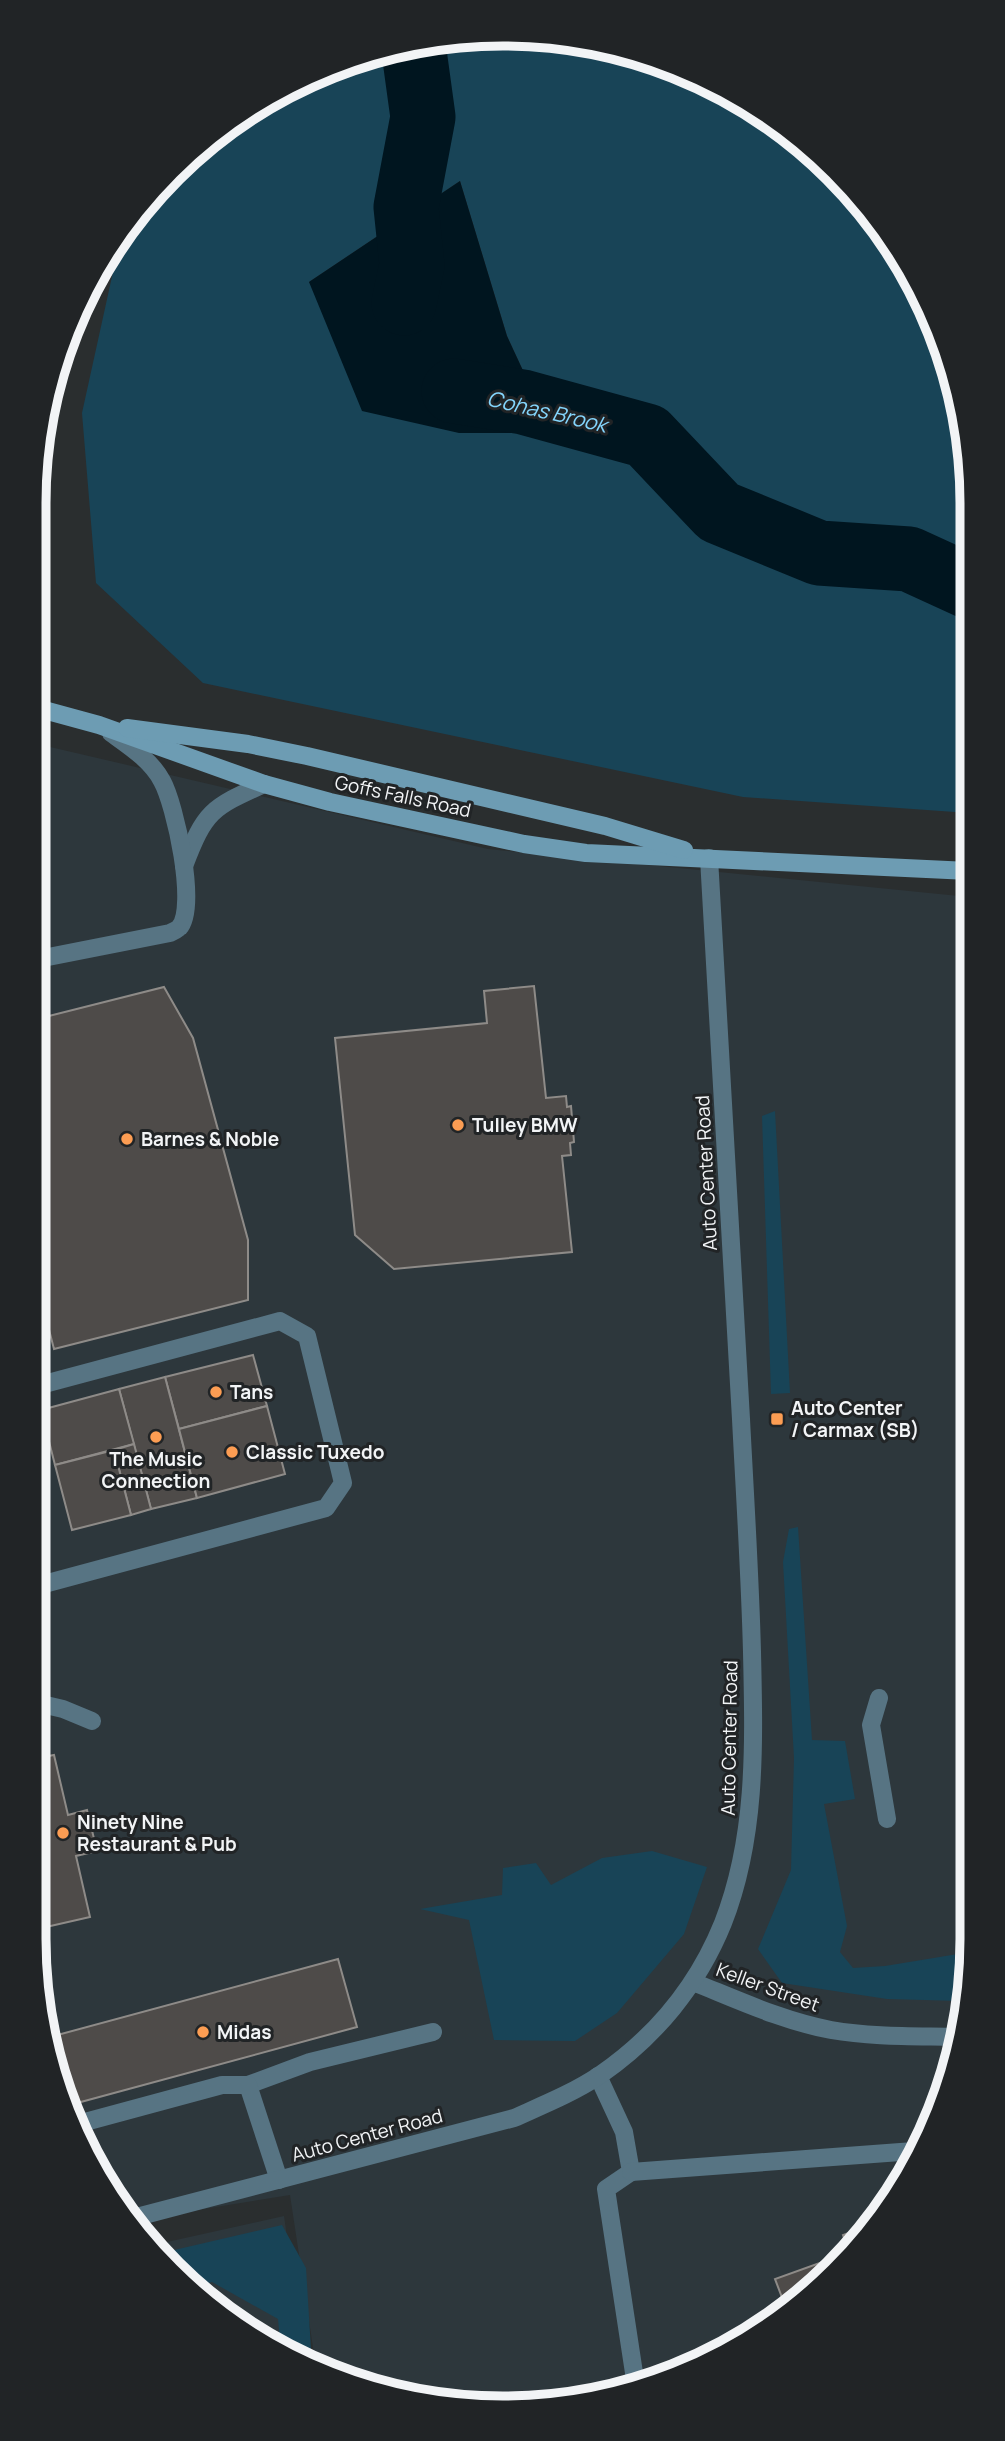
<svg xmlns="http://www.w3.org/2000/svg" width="1005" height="2441" font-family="Manrope,sans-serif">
	<rect width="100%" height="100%" fill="#2a2e2f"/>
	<!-- built -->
	<g fill="#2d373c">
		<path d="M33,743L488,849L969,897L972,1938L947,2089L875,2224L763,2329L682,2372L594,2399L441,2404L352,2383L316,2367L290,2195L130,2221L96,2173L58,2090L33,1938Z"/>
		<path d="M284,2216L305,2362L268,2345L149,2246Z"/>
	</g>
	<!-- green -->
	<g fill="#184457" fill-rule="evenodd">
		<path d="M471,34L563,37L653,58L763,112L856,193L936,323L968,441L969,813L743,797L203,683L96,583L82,413L122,231L149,193L217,130L295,82L381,49ZM460,181L507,336L552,433L309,282Z"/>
		<path d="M775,1111L790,1393L771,1394L762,1116Z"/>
		<path d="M798,1527L812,1740L845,1741L855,1799L824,1804L847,1926L840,1952L853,1968L885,1966L970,1952L961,2001L887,1999L782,1983L758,1949L791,1870L794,1758L783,1562L789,1529Z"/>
		<path d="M652,1851L707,1867L684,1934L617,2013L575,2041L494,2040L469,1920L420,1909L502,1895L503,1868L536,1863L551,1885L602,1858Z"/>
		<path d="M282,2225L306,2268L312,2365L281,2351L278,2319L212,2282L197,2286L157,2254Z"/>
	</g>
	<!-- water -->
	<path fill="#00151f" d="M460,181L507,336L552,433H459L362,411L309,282Z"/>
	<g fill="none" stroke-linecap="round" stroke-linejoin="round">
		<!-- river -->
		<g stroke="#00151f" stroke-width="65">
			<path d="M404,303L412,265L406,207L423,117L413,44"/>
			<path d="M454,391L523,402L647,436L719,512L819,553L909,559L968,586"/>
		</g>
	</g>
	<!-- building -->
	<g fill="#4e4b49" stroke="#8e8b88" stroke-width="2">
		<path d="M534,986L546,1098L566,1096L567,1107L571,1106L574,1142L570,1143L571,1155L562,1156L572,1252L394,1269L355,1235L335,1038L487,1023L484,991Z"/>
		<path d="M164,987L193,1038L248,1240V1300L54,1349L33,1268V1020Z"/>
		<path d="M253,1355L267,1406L179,1429L165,1377Z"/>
		<path d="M165,1377L197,1498L151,1509L119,1389Z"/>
		<path d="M119,1389L134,1444L55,1465L41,1410Z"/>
		<path d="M267,1406L285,1474L197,1498L179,1429Z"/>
		<path d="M134,1444L151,1509L131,1515L114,1450Z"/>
		<path d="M114,1450L131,1515L72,1530L55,1465Z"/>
		<path d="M54,1755L68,1815L87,1810L97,1851L76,1856L90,1917L33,1930V1759Z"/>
		<path d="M338,1959L357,2027L66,2106L58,2090L50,2037Z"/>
		<path d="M875,2223V2224L848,2249L843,2235Z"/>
		<path d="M842,2255L786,2308L775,2279Z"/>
	</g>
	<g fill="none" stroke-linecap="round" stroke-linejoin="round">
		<!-- lane -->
		<g stroke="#577483" stroke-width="18">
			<path d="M33,543V556"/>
			<path d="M184,866C205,811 211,808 264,784"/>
			<path d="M33,960L170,933C170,933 179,929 179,928C198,908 175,804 162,781C151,760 129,746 111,733"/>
			<path d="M33,1387L280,1321L307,1336L343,1483L326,1508L33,1587"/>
			<path d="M879,1698L871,1725L887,1819"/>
			<path d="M33,1702L63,1709L92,1721"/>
			<path d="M598,2076L624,2132L631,2172L606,2189L636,2386"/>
			<path d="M248,2085L310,2062L433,2032"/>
			<path d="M74,2125L222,2085H248L279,2180"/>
			<path d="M631,2172L914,2151"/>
		</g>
		<!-- street -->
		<g stroke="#577483" stroke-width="18">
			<path d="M693,1982C738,2000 783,2021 831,2030C872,2037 915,2036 956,2037"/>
			<path d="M129,2219L514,2118C543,2105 573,2093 600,2075C655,2037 698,1985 723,1923C757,1836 754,1744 752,1652C750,1574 745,1497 741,1419C729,1232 718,1045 709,858"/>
		</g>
		<!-- secondary -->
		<g stroke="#6d9cb3" stroke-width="18">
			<path d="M33,707L99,725L264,784L330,802L524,844L586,853L969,871"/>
			<path d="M127,728L248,744L307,756L605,826L684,850"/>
		</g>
	</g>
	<!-- markers -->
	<g fill="#fc9d53" stroke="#212426" stroke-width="2.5">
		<circle cx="458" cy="1125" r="7"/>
		<circle cx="127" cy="1139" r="7"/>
		<circle cx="216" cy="1392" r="7"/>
		<rect x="770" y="1412" width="14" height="14" rx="3.5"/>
		<circle cx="156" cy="1437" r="7"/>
		<circle cx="232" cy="1452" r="7"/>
		<circle cx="63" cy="1833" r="7"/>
		<circle cx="203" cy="2032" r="7"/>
	</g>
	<g text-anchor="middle" stroke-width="6" stroke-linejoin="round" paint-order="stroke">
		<!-- street labels -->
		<g font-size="19" fill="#f2f4f6" stroke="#212426">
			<text transform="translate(403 796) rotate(12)" y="7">Goffs Falls Road</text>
			<text transform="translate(706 1173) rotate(-93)" y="7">Auto Center Road</text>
			<text transform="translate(729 1738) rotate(-89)" y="7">Auto Center Road</text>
			<text transform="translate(768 1987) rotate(20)" y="7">Keller Street</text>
			<text transform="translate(367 2135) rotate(-15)" y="7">Auto Center Road</text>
		</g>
		<!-- poi labels -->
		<g font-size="19" font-weight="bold" fill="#f2f4f6" stroke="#212426" text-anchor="start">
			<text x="472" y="1132">Tulley BMW</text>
			<text x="141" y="1146">Barnes &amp; Noble</text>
			<text x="230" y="1399">Tans</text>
			<text x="791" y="1415">Auto Center<tspan x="791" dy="22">/ Carmax (SB)</tspan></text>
			<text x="246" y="1459">Classic Tuxedo</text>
			<text x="156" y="1466" text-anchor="middle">The Music<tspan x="156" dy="22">Connection</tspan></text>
			<text x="77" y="1829">Ninety Nine<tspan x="77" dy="22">Restaurant &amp; Pub</tspan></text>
			<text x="217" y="2039">Midas</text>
		</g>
		<!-- water labels -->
		<g font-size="21" font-style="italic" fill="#84d5fc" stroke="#212426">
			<text transform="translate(547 412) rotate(13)" y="7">Cohas Brook</text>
		</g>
	</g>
	<!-- crop -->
	<path d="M0 0H1005V2441H0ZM503 46H503A457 457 0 0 1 960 503V1939A457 457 0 0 1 503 2396H503A457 457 0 0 1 46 1939V503A457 457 0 0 1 503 46Z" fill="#212426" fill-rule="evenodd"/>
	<path fill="none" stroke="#f2f4f6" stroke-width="9" d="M503 46H503A457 457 0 0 1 960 503V1939A457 457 0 0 1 503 2396H503A457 457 0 0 1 46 1939V503A457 457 0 0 1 503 46Z"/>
</svg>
